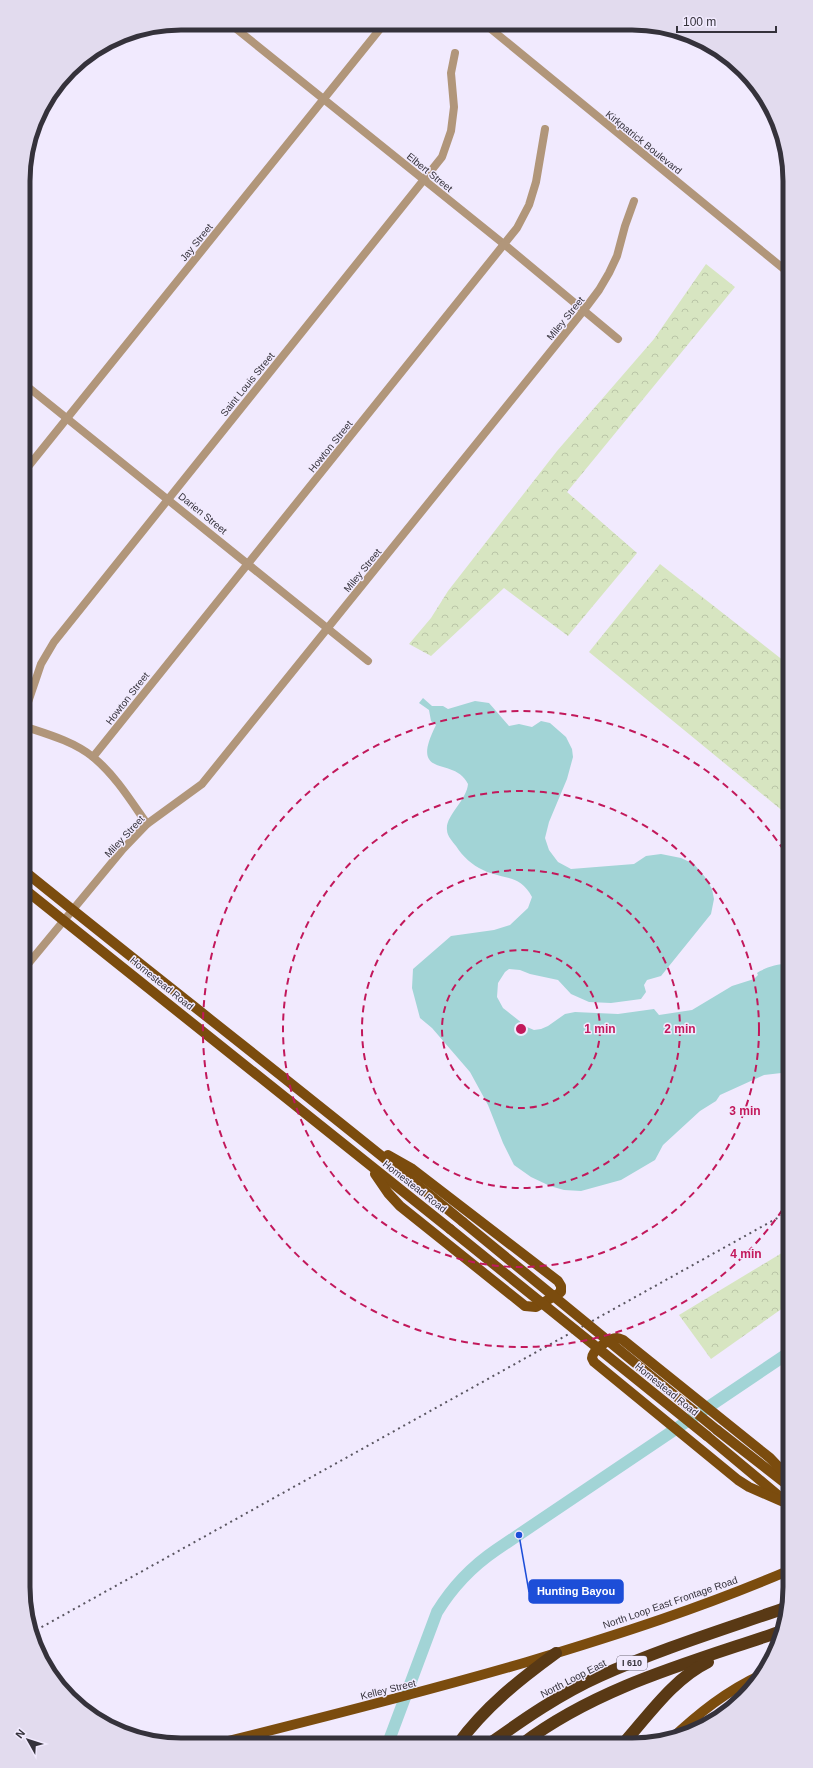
<svg xmlns="http://www.w3.org/2000/svg" width="813" height="1768" font-family="Helvetica,sans-serif">
	<defs>
		<pattern id="forest-crowns" width="20" height="18" patternUnits="userSpaceOnUse"><rect width="20" height="18" fill="#d7e5c1"/><path d="M2 6a3 3 0 1 1 6 0M12 15a3 3 0 1 1 6 0" fill="none" stroke="#b9c5a7"/></pattern>
	</defs>
	<rect width="100%" height="100%" fill="#f1eafe"/>
	<!-- forest -->
	<g fill="url(#forest-crowns)">
		<path d="M706,264L735,287L567,492L637,553L568,636L504,588L431,656L409,644L431,618L448,591L557,451L654,339Z"/>
		<path d="M660,564L784,661L790,655V817L589,652Z"/>
		<path d="M790,1248V1303L711,1359L679,1315Z"/>
	</g>
	<!-- water -->
	<path fill="#a2d4d6" d="M423,698L432,706H443L448,709L475,701L489,703L509,726L519,724L532,727L541,721L550,723L566,737L572,749L573,757L567,779L549,822L545,838L549,850L558,862L571,869L634,864L646,856L661,854L681,858L694,864L705,877L712,889L714,899L711,914L661,976L647,980L644,985L646,992L641,999L611,1003L589,1002L571,994L558,980L530,974L520,970L509,969L505,972L498,983L497,997L503,1008L527,1027L534,1030L541,1029L548,1026L565,1014L575,1012L618,1014L654,1009L659,1015L692,1010L732,986L754,979L758,975L757,973C764,968 780,963 790,964V1072L764,1075L720,1095L716,1101L700,1111L663,1145L655,1160L621,1180L581,1191L564,1190L550,1186L531,1177L514,1165L503,1143L488,1105L470,1072L432,1028L420,1018L412,988L413,969L451,936L494,930L510,925L528,908L532,897C520,874 504,880 483,870C472,865 463,857 456,846C453,842 447,836 447,830C445,816 467,800 468,784C454,755 408,781 436,725L431,721L429,710L419,703Z"/>
	<g fill="none" stroke-linecap="round" stroke-linejoin="round">
		<!-- river -->
		<path stroke="#a2d4d6" stroke-width="12" d="M388,1743L437,1612C453,1586 471,1567 496,1550L790,1352"/>
		<!-- minor -->
		<g stroke="#b1967a" stroke-width="8">
			<path d="M229,23L505,245L618,339"/>
			<path d="M486,25L790,274"/>
			<path d="M23,383L368,661"/>
			<path d="M23,473L384,24"/>
			<path d="M23,717L41,664L54,642L442,157L451,131L454,107L451,73L455,53"/>
			<path d="M23,726C47,734 73,741 93,757C115,775 131,801 147,824"/>
			<path d="M93,757L517,228L529,205L536,182L545,129"/>
			<path d="M23,970L123,849L147,824L202,784L584,310L599,290L609,273L617,256L625,226L634,201"/>
		</g>
		<!-- major -->
		<g stroke="#7b4c0e" stroke-width="10">
			<path d="M23,870C169,988 318,1103 463,1222"/>
			<path d="M23,888L450,1229"/>
			<path d="M375,1174L388,1193L400,1206L525,1306L536,1307L561,1292V1286L558,1281L411,1168L388,1155"/>
			<path d="M717,1430L790,1487"/>
			<path d="M707,1436L779,1496"/>
			<path d="M788,1504L749,1487L738,1480L594,1362L592,1358C592,1351 609,1338 617,1338C619,1338 621,1339 623,1340L770,1458L790,1479"/>
			<path d="M670,1740C699,1713 726,1691 763,1674"/>
			<path d="M224,1742C325,1717 427,1691 527,1662C617,1635 704,1607 790,1570"/>
		</g>
		<!-- highway -->
		<g stroke="#593915" stroke-width="12">
			<path d="M458,1744C485,1707 519,1680 556,1653"/>
			<path d="M489,1744C524,1719 560,1694 600,1676C660,1649 725,1629 788,1607"/>
			<path d="M522,1744C599,1686 692,1662 782,1631"/>
			<path d="M622,1745C648,1716 673,1679 708,1662"/>
		</g>
		<!-- rail -->
		<path stroke="#5a5661" stroke-width="2" stroke-dasharray="2 4" stroke-linecap="butt" d="M31,1633L790,1211"/>
		<!-- major-bridge -->
		<g stroke="#7b4c0e" stroke-width="10">
			<path d="M463,1222L717,1430"/>
			<path d="M450,1229L707,1436"/>
		</g>
	</g>
	<!-- distance rings -->
	<g fill="none" stroke="#c2185b" stroke-width="2" stroke-dasharray="7 5">
		<circle cx="521" cy="1029" r="79"/>
		<circle cx="521" cy="1029" r="159"/>
		<circle cx="521" cy="1029" r="238"/>
		<path d="M789 1200A318 318 0 1 1 789 858"/>
	</g>
	<g text-anchor="middle" stroke-width="3" stroke-linejoin="round" paint-order="stroke">
		<!-- shield labels -->
		<rect fill="#f1eafe" stroke="#6d6976" stroke-width="1" x="617" y="1656" width="30" height="14" rx="3"/>
		<g font-size="9" font-weight="bold" fill="#35323b">
			<text x="632" y="1666">I 610</text>
		</g>
		<!-- street labels -->
		<g font-size="10" fill="#35323b" stroke="#f1eafe">
			<text transform="translate(644 142) rotate(39)" y="4">Kirkpatrick Boulevard</text>
			<text transform="translate(430 172) rotate(39)" y="4">Elbert Street</text>
			<text transform="translate(196 242) rotate(-51)" y="4">Jay Street</text>
			<text transform="translate(565 318) rotate(-51)" y="4">Miley Street</text>
			<text transform="translate(247 384) rotate(-51)" y="4">Saint Louis Street</text>
			<text transform="translate(330 446) rotate(-51)" y="4">Howton Street</text>
			<text transform="translate(203 513) rotate(39)" y="4">Darien Street</text>
			<text transform="translate(362 570) rotate(-51)" y="4">Miley Street</text>
			<text transform="translate(127 698) rotate(-52)" y="4">Howton Street</text>
			<text transform="translate(124 836) rotate(-47)" y="4">Miley Street</text>
			<text transform="translate(162 983) rotate(39)" y="4">Homestead Road</text>
			<text transform="translate(415 1186) rotate(38)" y="4">Homestead Road</text>
			<text transform="translate(667 1389) rotate(39)" y="4">Homestead Road</text>
			<text transform="translate(670 1602) rotate(-19)" y="4">North Loop East Frontage Road</text>
			<text transform="translate(573 1678) rotate(-27)" y="4">North Loop East</text>
			<text transform="translate(388 1689) rotate(-14)" y="4">Kelley Street</text>
		</g>
	</g>
	<!-- crop -->
	<path d="M0 0H813V1768H0ZM181 30H632A151 151 0 0 1 783 181V1587A151 151 0 0 1 632 1738H181A151 151 0 0 1 30 1587V181A151 151 0 0 1 181 30Z" fill="#e2dbee" fill-rule="evenodd"/>
	<path fill="none" stroke="#35323b" stroke-width="5" d="M181 30H632A151 151 0 0 1 783 181V1587A151 151 0 0 1 632 1738H181A151 151 0 0 1 30 1587V181A151 151 0 0 1 181 30Z"/>
	<circle cx="521" cy="1029" r="6" fill="#c2185b" stroke="#f1eafe" stroke-width="2"/>
	<g font-size="12" text-anchor="middle" font-weight="bold" fill="#c2185b" stroke="#f1eafe" stroke-width="3" stroke-linejoin="round" paint-order="stroke">
		<text x="600" y="1033">1 min</text>
		<text x="680" y="1033">2 min</text>
		<text x="745" y="1115">3 min</text>
		<text x="746" y="1258">4 min</text>
	</g>
	<!-- callouts -->
	<path fill="none" stroke="#1d4ed8" stroke-width="1.5" d="M519 1535L529 1592"/>
	<circle fill="#1d4ed8" stroke="#f1eafe" stroke-width="1.5" cx="519" cy="1535" r="4"/>
	<rect fill="#1d4ed8" stroke="#1d4ed8" stroke-width="1.5" x="529" y="1580" width="94" height="23" rx="4"/>
	<g font-size="11" text-anchor="middle" font-weight="bold" fill="#fff">
		<text x="576" y="1595">Hunting Bayou</text>
	</g>
	<!-- north arrow -->
	<g transform="translate(28 1740) rotate(309)" stroke="#f1eafe" stroke-width="3" paint-order="stroke">
	<path d="M0-3L7 15L0 10L-7 15Z" fill="#35323b"/>
	<text y="-6" font-size="11" font-weight="bold" text-anchor="middle" fill="#35323b">N</text>
	</g>
	<!-- scale -->
	<path d="M677 26v6h99v-6" fill="none" stroke="#35323b" stroke-width="2"/>
	<text x="683" y="26" font-size="12" fill="#35323b" stroke="#f1eafe" stroke-width="3" paint-order="stroke">100 m</text>
</svg>
